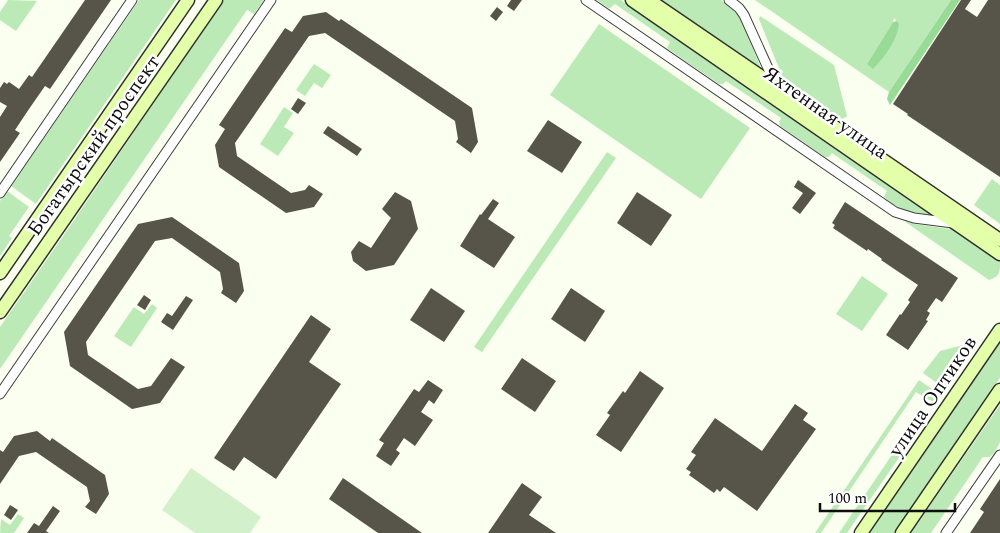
<svg xmlns="http://www.w3.org/2000/svg" width="1000" height="533" font-family="Spectral,serif">
	<rect width="100%" height="100%" fill="#fbffef"/>
	<!-- green -->
	<g fill="#bceab7" fill-rule="evenodd">
		<path d="M8,0L37,1L16,31L0,20V12Z"/>
		<path d="M139,0H176L36,204L11,186Z"/>
		<path d="M224,0H264L254,14L247,10L0,369V327L68,229Z"/>
		<path d="M597,0H621L929,212V215L927,216C911,213 896,209 884,197L887,191L832,153L829,157H825L780,126L779,122L781,118L726,81L723,84H719L668,49L667,48L670,42L615,4L610,8H608Z"/>
		<path d="M657,0H721L731,8L740,18L748,35L763,74Z"/>
		<path d="M755,0H951L889,92ZM894,18L899,24L867,64L893,22Z"/>
		<path d="M760,16L834,65L847,116C843,120 840,119 835,118L785,83L759,19Z"/>
		<path d="M599,24L750,128L701,199L550,95Z"/>
		<path d="M314,64L331,75L322,88L314,83L305,96L296,90Z"/>
		<path d="M284,107L293,113L284,127L294,133L278,156L260,144Z"/>
		<path d="M607,152L616,158L482,352L474,347Z"/>
		<path d="M992,179L1000,185V224L974,205Z"/>
		<path d="M7,191L29,207L9,236L12,238L0,256V201Z"/>
		<path d="M904,221L915,224L957,230L1000,260C1000,274 1000,276 989,280Z"/>
		<path d="M862,276L888,294L862,331L836,314Z"/>
		<path d="M152,304L157,308L131,347L114,336L134,307L144,314Z"/>
		<path d="M1000,343V378L894,533H870Z"/>
		<path d="M963,345L970,347L972,350L948,385L938,384L923,373L940,351Z"/>
		<path d="M919,380L932,389L939,398L936,402L929,400L916,392L821,533H815Z"/>
		<path d="M1000,405V442L995,452L990,457H983L931,533H911Z"/>
		<path d="M921,412L926,413L927,417L847,533H839Z"/>
		<path d="M18,514L24,518L14,533H0L1,519L10,525Z"/>
	</g>
	<!-- forest -->
	<g fill="#98db96">
		<path d="M951,0H960L890,105L887,99L889,92Z"/>
		<path d="M897,21L899,24C897,41 885,56 873,69L867,64L893,22Z"/>
	</g>
	<!-- pitch -->
	<path fill="#d2f1ca" d="M191,468L261,517L250,533H195L162,510Z"/>
	<!-- building -->
	<g fill="#57554a">
		<path d="M85,0H111L50,89L45,86L29,109L15,130L20,133L0,162V117L7,106L0,102V88L4,82L7,84L9,82L19,89L29,75L32,77Z"/>
		<path d="M511,0H522L514,11L507,6Z"/>
		<path d="M961,0H971L965,9L977,17L988,0H1000V177L907,115L908,114L893,104Z"/>
		<path d="M497,7L503,12L496,21L490,16Z"/>
		<path d="M326,12L339,21L341,19L472,108L478,142L471,153L456,142L458,139L455,121L325,33L309,36L235,143L237,156L291,193L305,190L309,185L323,194L314,207L286,213L219,167L215,145L225,129L219,125L285,28L292,32L303,16Z"/>
		<path d="M298,98L306,103L298,114L291,109Z"/>
		<path d="M548,120L582,142L562,173L527,151Z"/>
		<path d="M328,126L362,149L357,156L323,133Z"/>
		<path d="M798,180L816,193L800,214L792,208L803,193L794,187Z"/>
		<path d="M395,192L411,201L418,229L394,265L366,271L353,261L351,252L359,241L371,248L391,218L382,209Z"/>
		<path d="M637,192L672,215L651,246L617,223Z"/>
		<path d="M493,199L499,203L488,219L515,237L494,268L460,246L480,214L481,215Z"/>
		<path d="M845,202L958,278L942,302L936,298L927,311L930,313L926,320L928,321L908,350L886,335L900,314L901,315L910,302L908,300L918,285L881,260L882,259L868,249L867,251L833,228L835,225L832,223Z"/>
		<path d="M172,217L239,263L244,291L236,303L221,293L223,289L220,272L172,238L155,241L86,342L88,355L138,389L151,386L171,358L185,367L160,403L132,409L70,366L64,332L138,224Z"/>
		<path d="M431,288L465,311L444,342L410,320Z"/>
		<path d="M571,288L605,311L585,342L551,319Z"/>
		<path d="M144,295L151,300L145,310L137,305Z"/>
		<path d="M186,296L193,300L173,330L161,322L167,313L172,316Z"/>
		<path d="M311,315L331,329L309,362L341,384L276,479L244,457L234,471L214,458Z"/>
		<path d="M522,358L556,381L535,412L501,389Z"/>
		<path d="M640,371L664,388L621,452L596,435L610,415L607,413L623,391L625,393Z"/>
		<path d="M428,380L443,390L434,404L429,400L421,412L433,420L415,446L404,438L396,450L400,453L391,466L376,456L384,443L379,440L414,389L419,392Z"/>
		<path d="M795,404L808,413L803,420L816,429L757,511L724,487L720,492L717,489L714,493L689,475L691,472L686,469L696,455L691,452L715,418L762,451Z"/>
		<path d="M37,431L50,441L52,438L105,475L109,494L96,514L85,507L90,501L87,487L36,452L19,456L0,484V450L3,452L14,436Z"/>
		<path d="M343,478L422,533H378L329,499Z"/>
		<path d="M1000,479V533H970L984,512L980,509Z"/>
		<path d="M522,483L542,497L529,515L556,533H488Z"/>
		<path d="M10,505L18,510L11,520L4,515Z"/>
		<path d="M53,506L60,511L46,531L49,533H27L34,523L39,526Z"/>
	</g>
	<g fill="none" stroke-linecap="round" stroke-linejoin="round">
		<defs>
			<g id="street">
				<path d="M586,0L895,212L914,218L953,223"/>
				<path d="M729,0L739,8L744,15L777,88"/>
				<path d="M0,193L132,0"/>
				<path d="M0,394L271,0"/>
				<path d="M946,533L1000,455"/>
			</g>
			<g id="secondary">
				<path d="M632,0L1000,254"/>
				<path d="M649,0L1000,240"/>
				<path d="M0,273L188,0"/>
				<path d="M0,312L216,0"/>
				<path d="M861,533L1000,330"/>
				<path d="M902,533L1000,390"/>
			</g>
		</defs>
		<!-- street casing -->
		<use href="#street" stroke="#414141" stroke-width="11"/>
		<!-- secondary casing -->
		<use href="#secondary" stroke="#303030" stroke-width="15"/>
		<!-- street -->
		<use href="#street" stroke="#fff" stroke-width="9"/>
		<!-- secondary -->
		<use href="#secondary" stroke="#e4ffaa" stroke-width="12"/>
	</g>
	<g text-anchor="middle" stroke-width="5" stroke-linejoin="round" paint-order="stroke">
		<!-- street labels -->
		<g font-size="20" fill="#0e0e0e" stroke="#fff">
			<text transform="translate(826 112) rotate(35)" y="7">Яхтенная улица</text>
			<text transform="translate(93 145) rotate(-55)" y="7">Богатырский проспект</text>
			<text transform="translate(932 396) rotate(-56)" y="7">улица Оптиков</text>
		</g>
	</g>
	<!-- scale -->
	<path d="M820 503v8h135v-8" fill="none" stroke="#0e0e0e" stroke-width="2.5"/>
	<text x="828" y="503" font-size="15" fill="#0e0e0e" stroke="#ffffff" stroke-width="4" paint-order="stroke">100 m</text>
</svg>
